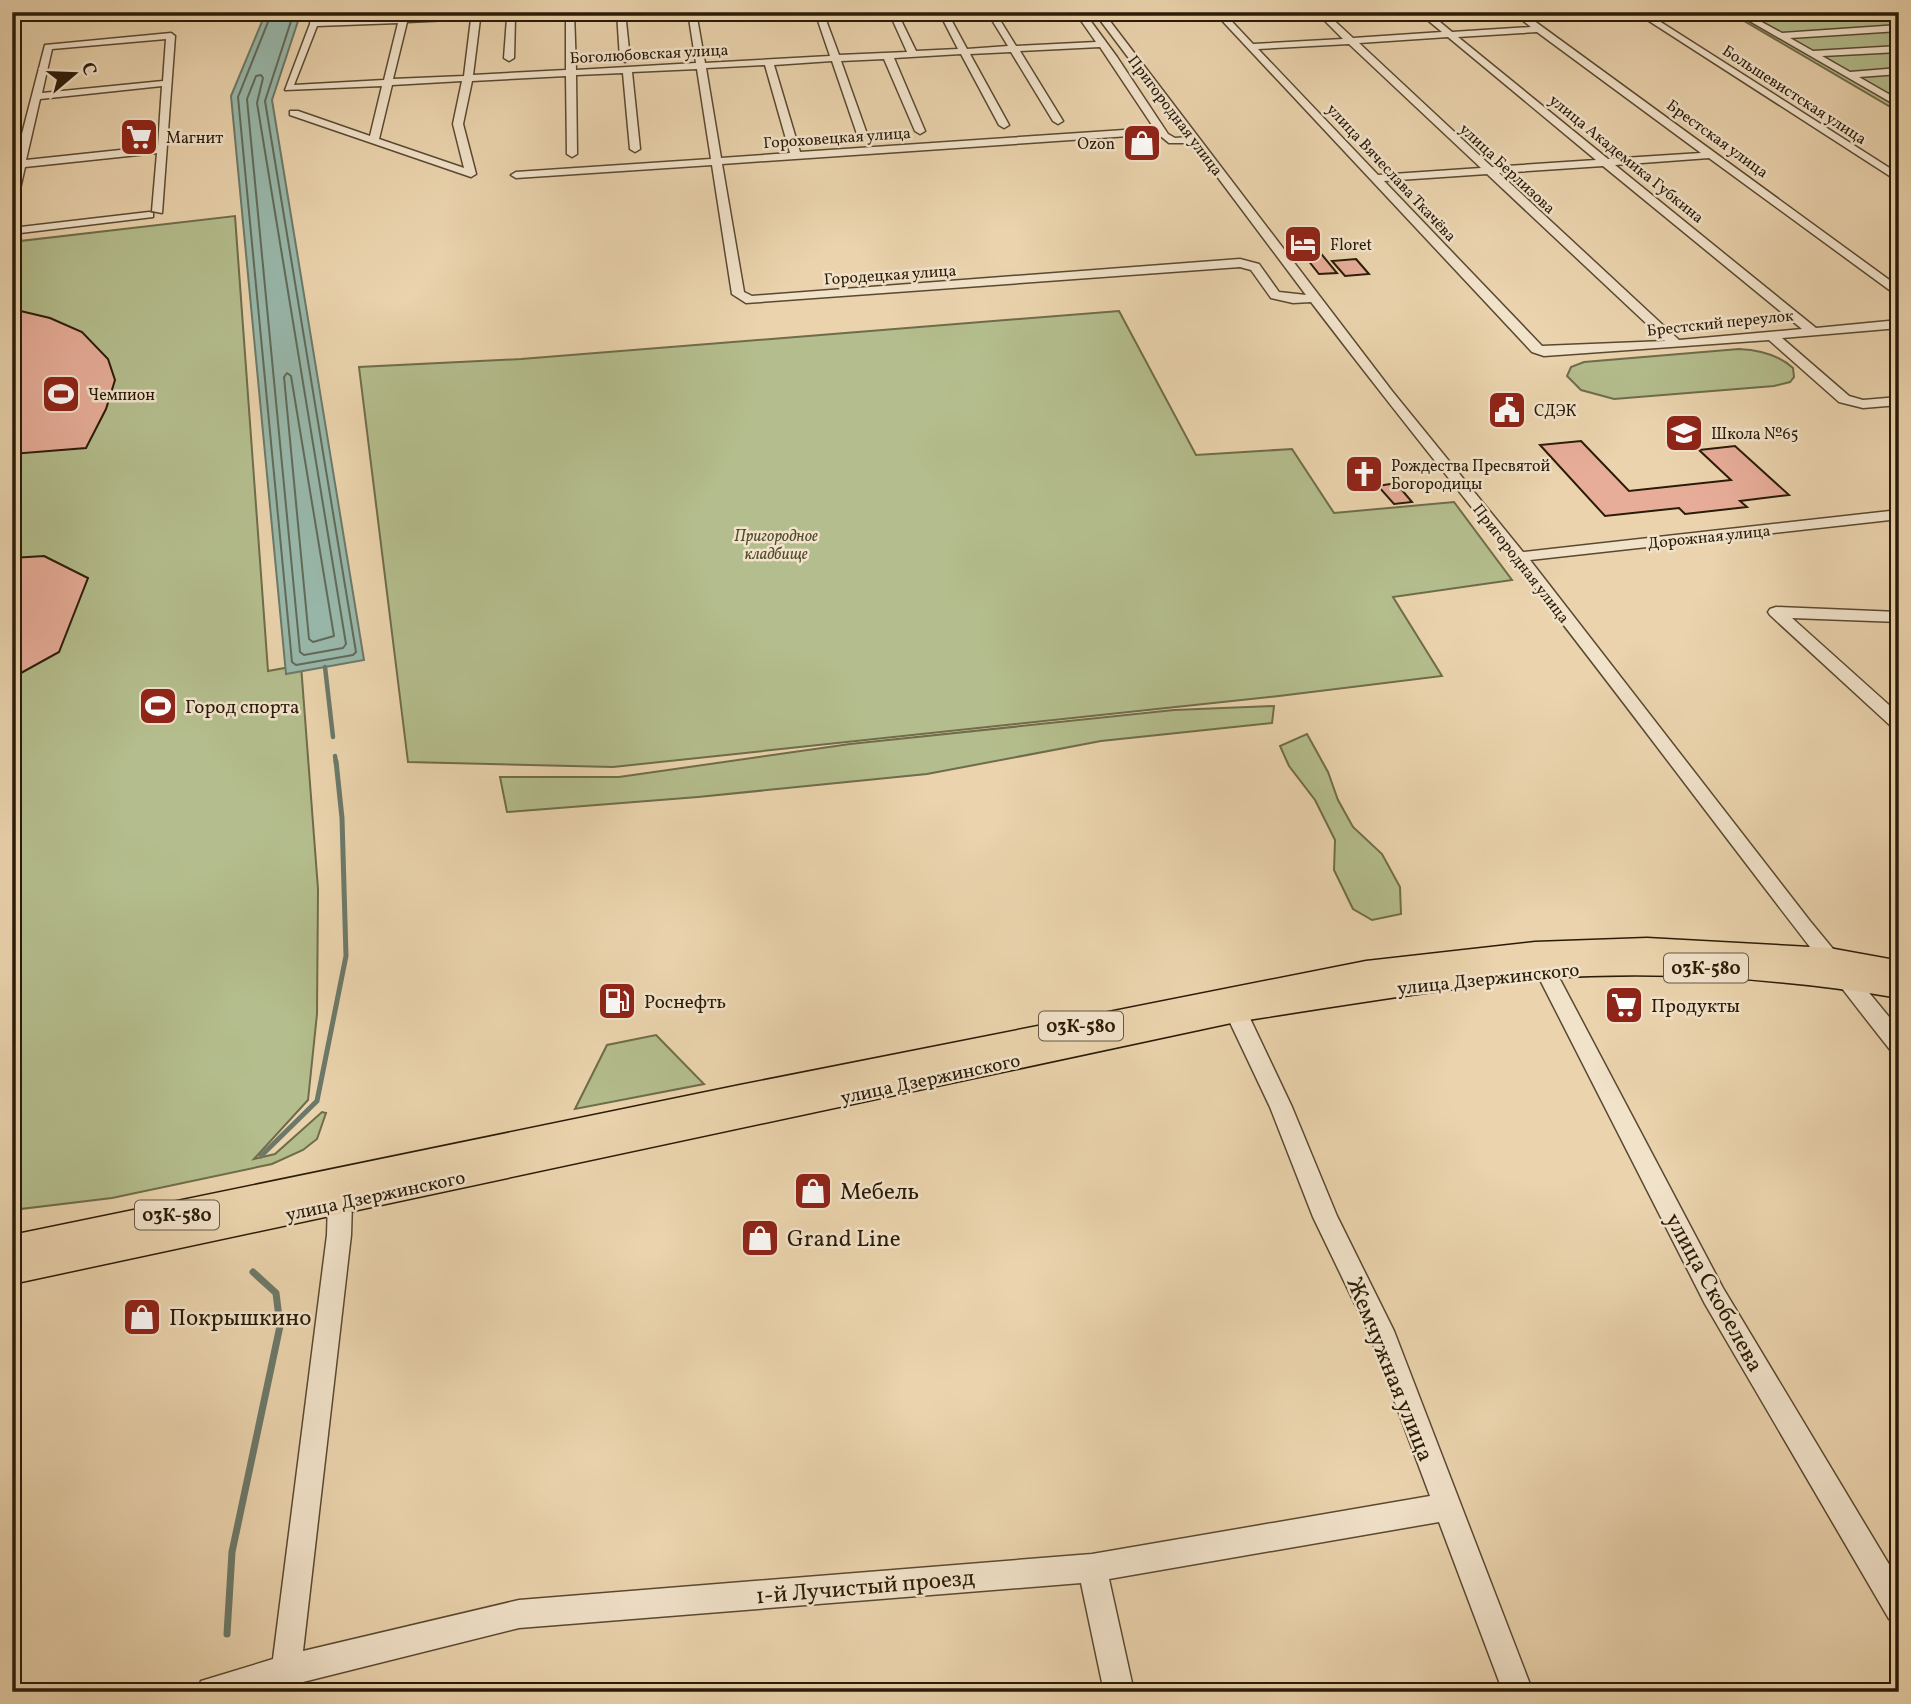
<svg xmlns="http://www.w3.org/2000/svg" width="1911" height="1704" font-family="Vollkorn,serif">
	<rect width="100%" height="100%" fill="#ead3ad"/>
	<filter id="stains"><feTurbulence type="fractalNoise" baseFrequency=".00286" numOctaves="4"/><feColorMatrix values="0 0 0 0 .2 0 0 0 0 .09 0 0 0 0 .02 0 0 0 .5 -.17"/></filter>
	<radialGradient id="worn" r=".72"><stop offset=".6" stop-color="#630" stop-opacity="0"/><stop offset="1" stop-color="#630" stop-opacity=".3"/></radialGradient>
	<!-- green -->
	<g fill="#b4bd8d" stroke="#6f6c4a" stroke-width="2">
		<path d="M1729,12H1899V112Z"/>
		<path d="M235,216L268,671L301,665L318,889L317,1014L308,1100L254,1159L275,1154L322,1112L326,1113L317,1139L303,1150L272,1164L112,1198L12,1210V242Z"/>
		<path d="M1119,311L1196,455L1292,449L1334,513L1454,502L1512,580L1393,597L1442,676L1279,696L613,767L408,762L359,367L521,359Z"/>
		<path d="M1739,349C1758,350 1778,354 1793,368L1794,377L1790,382L1774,386L1614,399L1581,390L1567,376L1571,367L1584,362Z"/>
		<path d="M1274,706L1272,723L1101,741L927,774L698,797L507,812L500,777H619L850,744L1174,710Z"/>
		<path d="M1307,734L1328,772L1338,800L1353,827L1382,854L1400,887L1401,914L1372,920L1353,909L1334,870L1335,840L1315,800L1289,766L1280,746Z"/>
		<path d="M656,1035L704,1084L575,1109L607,1045Z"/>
	</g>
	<!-- water -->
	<path fill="#98b8ab" stroke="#6c7969" stroke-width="2" d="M266,12H301L272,100L364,660L286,674L231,96Z"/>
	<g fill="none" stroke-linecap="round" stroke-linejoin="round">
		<!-- shore -->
		<g stroke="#616a59" stroke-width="2">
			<path d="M272,12L238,97L292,662L296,665L353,655L356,652L265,101L294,12"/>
			<path d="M261,75L263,78L257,103L346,644L343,648L304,655L300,652L247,99L256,76Z"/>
			<path d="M287,373L291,376L334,636L313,642L309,639L284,377Z"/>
		</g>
		<!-- stream-far2 -->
		<g stroke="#6c7969" stroke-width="4.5">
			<path d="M325,667L333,737"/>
			<path d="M335,756L336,763"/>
		</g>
		<!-- stream-far1 -->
		<path stroke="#6c7969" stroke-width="5" d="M261,1156L317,1101L346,956L342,818L336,761"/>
		<!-- stream -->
		<path stroke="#6c7969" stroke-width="7" d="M227,1634L232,1552L280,1326L276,1293L253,1272"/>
	</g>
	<!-- building -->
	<g fill="#e7ad99" stroke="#2a1b07" stroke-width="2">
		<path d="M1309,239L1337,273L1319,274L1292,240Z"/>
		<path d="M1356,259L1369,274L1345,276L1332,261Z"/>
		<path d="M12,309L50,318L82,332L108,359L115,380L106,409L86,448L12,454Z"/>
		<path d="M1581,441L1629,491L1731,480L1699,450L1735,446L1789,495L1740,501L1747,507L1685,514L1679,508L1605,516L1540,445Z"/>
		<path d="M1396,483L1412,502L1394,504L1378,486Z"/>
		<path d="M44,556L88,578L59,652L12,678V558Z"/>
	</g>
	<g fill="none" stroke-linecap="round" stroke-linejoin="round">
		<defs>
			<g id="minor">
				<path d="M311,12H319V21L399,17L401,12H409L408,17L472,12H574L576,70L696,63L688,12H696L705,63L830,56L815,12H823L839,55L907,52L889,12H897L916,51L958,49L939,12H947L967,49L1008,46L987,12H995L1016,46L1096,42L1075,12H1084L1117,57L1168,134L1175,138L1188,137L1094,12H1103L1392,391L1523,552L1899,510V519L1530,560L1810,921L1899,1029V1053L1891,1051C1763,889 1641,723 1513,560C1446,474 1377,389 1311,302L1293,303L1271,298L1251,270L1240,267L746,303L732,294L712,165L516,178L511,175L516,172L711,159L697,69L632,72L640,149L635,152L630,149L623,73L576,75L577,154L572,157L567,154L566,76L472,81L463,124L476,174L471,177L290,115V111H298L370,136L382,86L285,90L310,24ZM566,15V70L473,75L480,19L507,18L504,58L509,61L514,58L515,17ZM471,19L464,76L393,79L407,22ZM398,23L384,80L294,85L317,26ZM1100,47L1154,128L800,152L774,65L832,61L857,134L862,137L867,134L841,61L884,59L915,131L920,134L925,131L894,58L961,54L999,125L1004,128L1009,125L970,54L1011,52L1053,121L1058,124L1063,121L1020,51ZM765,65L790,153L721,158L706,68ZM462,81L453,124L464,168L379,139L392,85ZM1158,134L1169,143H1192L1306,295L1279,292L1259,264L1240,259L752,296L744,292L722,164Z"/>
				<path d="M617,12H625L630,59L625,62L620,59Z"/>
				<path d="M1214,12H1223L1253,44L1343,39L1316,12H1325L1353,38L1442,32L1418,12H1428L1452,32L1531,27L1512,12H1522L1899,287V297L1709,158L1615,165L1816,328L1899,320V328L1782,338L1849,396L1863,400L1899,397V405L1863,408L1839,402L1769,340L1544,356L1532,352ZM1537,32L1701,153L1608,159L1458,37ZM1448,37L1596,160L1492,167L1359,43ZM1349,44L1481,168L1378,175L1258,49ZM1603,166L1802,329L1679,340L1499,173ZM1487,174L1665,341L1542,346L1384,181Z"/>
				<path d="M1635,12H1645L1899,174V182Z"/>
				<path d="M1734,12L1750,15L1844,12L1758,20L1782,33L1899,25V31L1790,38L1813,51L1899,46V52L1822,56L1850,72L1899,68V74L1859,77L1899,100V107Z"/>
				<path d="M171,33L175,36L162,213L152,211L157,153L25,167L18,198L12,201V162L15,161L45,45ZM166,39L163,81L42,93L52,49ZM162,86L158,146L26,160L40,99Z"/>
				<path d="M149,212L153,213V217L12,234V228Z"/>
				<path d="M1776,607L1899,612V622L1792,618L1899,714V729L1893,728L1770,615L1768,612L1770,609Z"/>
				<path d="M1544,960L1551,963L1554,968L1723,1288L1899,1581V1623L1889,1619L1705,1304L1534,968L1537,963Z"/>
				<path d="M1236,1004L1244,1006L1247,1012L1292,1107L1337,1216L1394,1331L1533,1692H1503L1439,1522L1109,1579L1134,1692H1104L1081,1583L519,1628L263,1692H197L201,1681L273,1659L327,1235L328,1202L332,1195L340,1192L348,1195L352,1202L351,1235L303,1651L519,1600L1092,1554L1430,1496L1369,1333L1313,1217L1270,1107L1225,1012L1228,1006Z"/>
			</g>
			<path id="major" d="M1647,938L1829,948L1895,960L1899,961V998C1783,978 1663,971 1545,978C1517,979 1489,985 1461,988C1386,998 1311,1010 1236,1022L12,1284V1235L740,1085L1366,961L1535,942Z"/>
		</defs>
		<!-- minor casing -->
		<use href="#minor" stroke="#5a4930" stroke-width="3"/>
		<!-- major casing -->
		<use href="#major" stroke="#2a1b07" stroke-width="3"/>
		<!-- minor -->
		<use href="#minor" fill="#f1e2ca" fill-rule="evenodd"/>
		<!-- major -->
		<use href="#major" fill="#ead3ad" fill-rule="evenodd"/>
	</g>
	<!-- icons -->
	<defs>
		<symbol id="supermarket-square" viewBox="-11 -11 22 22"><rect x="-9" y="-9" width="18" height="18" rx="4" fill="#8f2418" stroke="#f1e2ca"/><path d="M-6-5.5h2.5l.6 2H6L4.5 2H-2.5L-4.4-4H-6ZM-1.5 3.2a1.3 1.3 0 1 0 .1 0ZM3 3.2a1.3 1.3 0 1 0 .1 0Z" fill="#fff"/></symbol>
		<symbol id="shop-square" viewBox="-11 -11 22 22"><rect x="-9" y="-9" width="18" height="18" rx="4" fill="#8f2418" stroke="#f1e2ca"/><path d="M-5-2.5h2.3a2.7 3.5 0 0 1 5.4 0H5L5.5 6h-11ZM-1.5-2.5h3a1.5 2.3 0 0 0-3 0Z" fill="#fff"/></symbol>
		<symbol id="hotel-square" viewBox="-11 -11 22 22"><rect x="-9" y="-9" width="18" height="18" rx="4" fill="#8f2418" stroke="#f1e2ca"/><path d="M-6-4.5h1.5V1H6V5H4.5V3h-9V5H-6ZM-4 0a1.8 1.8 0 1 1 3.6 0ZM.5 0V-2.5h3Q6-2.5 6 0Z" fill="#fff"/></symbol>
		<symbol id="stadium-square" viewBox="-11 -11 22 22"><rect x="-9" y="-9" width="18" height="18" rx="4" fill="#8f2418" stroke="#f1e2ca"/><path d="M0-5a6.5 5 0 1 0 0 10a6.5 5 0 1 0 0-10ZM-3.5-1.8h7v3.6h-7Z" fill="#fff"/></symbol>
		<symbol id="civic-square" viewBox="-11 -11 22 22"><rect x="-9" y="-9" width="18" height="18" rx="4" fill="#8f2418" stroke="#f1e2ca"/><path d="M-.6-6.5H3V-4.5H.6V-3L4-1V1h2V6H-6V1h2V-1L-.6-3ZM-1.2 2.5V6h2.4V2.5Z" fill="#fff"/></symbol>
		<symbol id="school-square" viewBox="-11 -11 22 22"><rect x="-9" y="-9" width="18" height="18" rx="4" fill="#8f2418" stroke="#f1e2ca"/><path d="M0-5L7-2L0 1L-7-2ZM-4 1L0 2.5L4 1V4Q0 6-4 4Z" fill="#fff"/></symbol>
		<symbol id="church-square" viewBox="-11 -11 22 22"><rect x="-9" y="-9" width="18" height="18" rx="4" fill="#8f2418" stroke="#f1e2ca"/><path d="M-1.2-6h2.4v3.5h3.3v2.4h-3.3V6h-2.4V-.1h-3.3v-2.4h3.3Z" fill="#fff"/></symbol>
		<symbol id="fuel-square" viewBox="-11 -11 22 22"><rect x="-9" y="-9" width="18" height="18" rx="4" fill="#8f2418" stroke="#f1e2ca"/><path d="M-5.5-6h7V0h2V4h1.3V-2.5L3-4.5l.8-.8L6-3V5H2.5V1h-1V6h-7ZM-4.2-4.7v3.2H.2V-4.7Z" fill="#fff"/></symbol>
	</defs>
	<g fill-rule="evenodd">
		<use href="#supermarket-square" x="117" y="115" width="44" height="44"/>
		<use href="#shop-square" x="1120" y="121" width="44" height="44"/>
		<use href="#hotel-square" x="1281" y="222" width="44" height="44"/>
		<use href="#stadium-square" x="39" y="372" width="44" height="44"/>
		<use href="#civic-square" x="1485" y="388" width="44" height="44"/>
		<use href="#school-square" x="1662" y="411" width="44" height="44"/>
		<use href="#church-square" x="1342" y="452" width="44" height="44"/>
		<use href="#stadium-square" x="136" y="684" width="44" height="44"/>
		<use href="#fuel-square" x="595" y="979" width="44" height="44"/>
		<use href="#supermarket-square" x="1602" y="983" width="44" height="44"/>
		<use href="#shop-square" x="791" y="1169" width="44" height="44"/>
		<use href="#shop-square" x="738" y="1216" width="44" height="44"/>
		<use href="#shop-square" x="120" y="1295" width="44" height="44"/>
	</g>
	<g text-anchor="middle" stroke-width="5" stroke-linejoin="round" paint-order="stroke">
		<!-- far-street labels -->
		<g font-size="16" fill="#2a1b07" stroke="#f1e2ca">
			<text transform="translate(649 53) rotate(-3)" y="6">Боголюбовская улица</text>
			<text transform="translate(1795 94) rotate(33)" y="6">Большевистская улица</text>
			<text transform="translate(1176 115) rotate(53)" y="6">Пригородная улица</text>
			<text transform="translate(837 137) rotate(-4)" y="6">Гороховецкая улица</text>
			<text transform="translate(1718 138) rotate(36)" y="6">Брестская улица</text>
			<text transform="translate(1627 158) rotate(39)" y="6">улица Академика Губкина</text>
			<text transform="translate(1508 168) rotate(43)" y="6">улица Берлизова</text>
			<text transform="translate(1392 172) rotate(47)" y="6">улица Вячеслава Ткачёва</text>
			<text transform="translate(890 274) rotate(-4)" y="6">Городецкая улица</text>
			<text transform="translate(1720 322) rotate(-6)" y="6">Брестский переулок</text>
			<text transform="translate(1709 536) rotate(-6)" y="6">Дорожная улица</text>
			<text transform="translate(1522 563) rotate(52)" y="6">Пригородная улица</text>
		</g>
		<!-- far-poi labels -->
		<g font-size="16" fill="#2a1b07" stroke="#f1e2ca" text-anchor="start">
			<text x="166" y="143">Магнит</text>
			<text x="1115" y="149" text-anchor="end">Ozon</text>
			<text x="1330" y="250">Floret</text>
			<text x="88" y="400">Чемпион</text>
			<text x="1534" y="416">СДЭК</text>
			<text x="1711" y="439">Школа №65</text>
			<text x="1391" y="471">Рождества Пресвятой<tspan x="1391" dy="18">Богородицы</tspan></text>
		</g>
		<!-- far-park labels -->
		<g font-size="16" font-style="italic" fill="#534c2f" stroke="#f1e2ca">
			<text x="776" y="541">Пригородное<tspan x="776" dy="18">кладбище</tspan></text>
		</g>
		<!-- shield labels -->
		<g fill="#f1e2ca" stroke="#665742" stroke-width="2">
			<rect x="1664" y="953.5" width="84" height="29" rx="5"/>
			<rect x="1039" y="1011.5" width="84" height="29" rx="5"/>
			<rect x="135" y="1200.5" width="84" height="29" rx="5"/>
		</g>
		<g font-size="18" font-weight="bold" fill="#2a1b07">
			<text x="1706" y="974">03К-580</text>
			<text x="1081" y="1032">03К-580</text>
			<text x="177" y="1221">03К-580</text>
		</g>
		<!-- poi labels -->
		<g font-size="19" fill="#2a1b07" stroke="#f1e2ca" text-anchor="start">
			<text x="185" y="713">Город спорта</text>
			<text x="644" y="1008">Роснефть</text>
			<text x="1651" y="1012">Продукты</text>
		</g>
		<!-- street labels -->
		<g font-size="19" fill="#2a1b07" stroke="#f1e2ca">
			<text transform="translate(1488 978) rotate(-6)" y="7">улица Дзержинского</text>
			<text transform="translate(930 1078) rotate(-12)" y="7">улица Дзержинского</text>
			<text transform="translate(375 1195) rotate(-12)" y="7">улица Дзержинского</text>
		</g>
		<!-- near-poi labels -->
		<g font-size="23" fill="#2a1b07" stroke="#f1e2ca" text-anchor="start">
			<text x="840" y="1199">Мебель</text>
			<text x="787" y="1246">Grand Line</text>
			<text x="169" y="1325">Покрышкино</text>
		</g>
		<!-- near-street labels -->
		<g font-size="23" fill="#2a1b07" stroke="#f1e2ca">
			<text transform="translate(1715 1292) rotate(61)" y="8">улица Скобелева</text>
			<text transform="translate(1391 1369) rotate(68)" y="8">Жемчужная улица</text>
			<text transform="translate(865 1586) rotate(-5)" y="8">1-й Лучистый проезд</text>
		</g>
	</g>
	<!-- margin -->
	<rect width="1911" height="1704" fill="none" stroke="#ead3ad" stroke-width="42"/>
	<rect x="14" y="14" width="1883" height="1676" fill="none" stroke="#2a1b07" stroke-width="3.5"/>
	<rect x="21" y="21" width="1869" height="1662" fill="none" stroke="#2a1b07" stroke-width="2"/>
	<!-- north arrow -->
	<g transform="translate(74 74) rotate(71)" stroke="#f1e2ca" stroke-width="5" paint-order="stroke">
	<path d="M0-5L12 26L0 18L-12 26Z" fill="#2a1b07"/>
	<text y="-10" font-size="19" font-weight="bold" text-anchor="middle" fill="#2a1b07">С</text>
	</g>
	<rect width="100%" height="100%" filter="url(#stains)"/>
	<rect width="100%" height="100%" fill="url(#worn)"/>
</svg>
